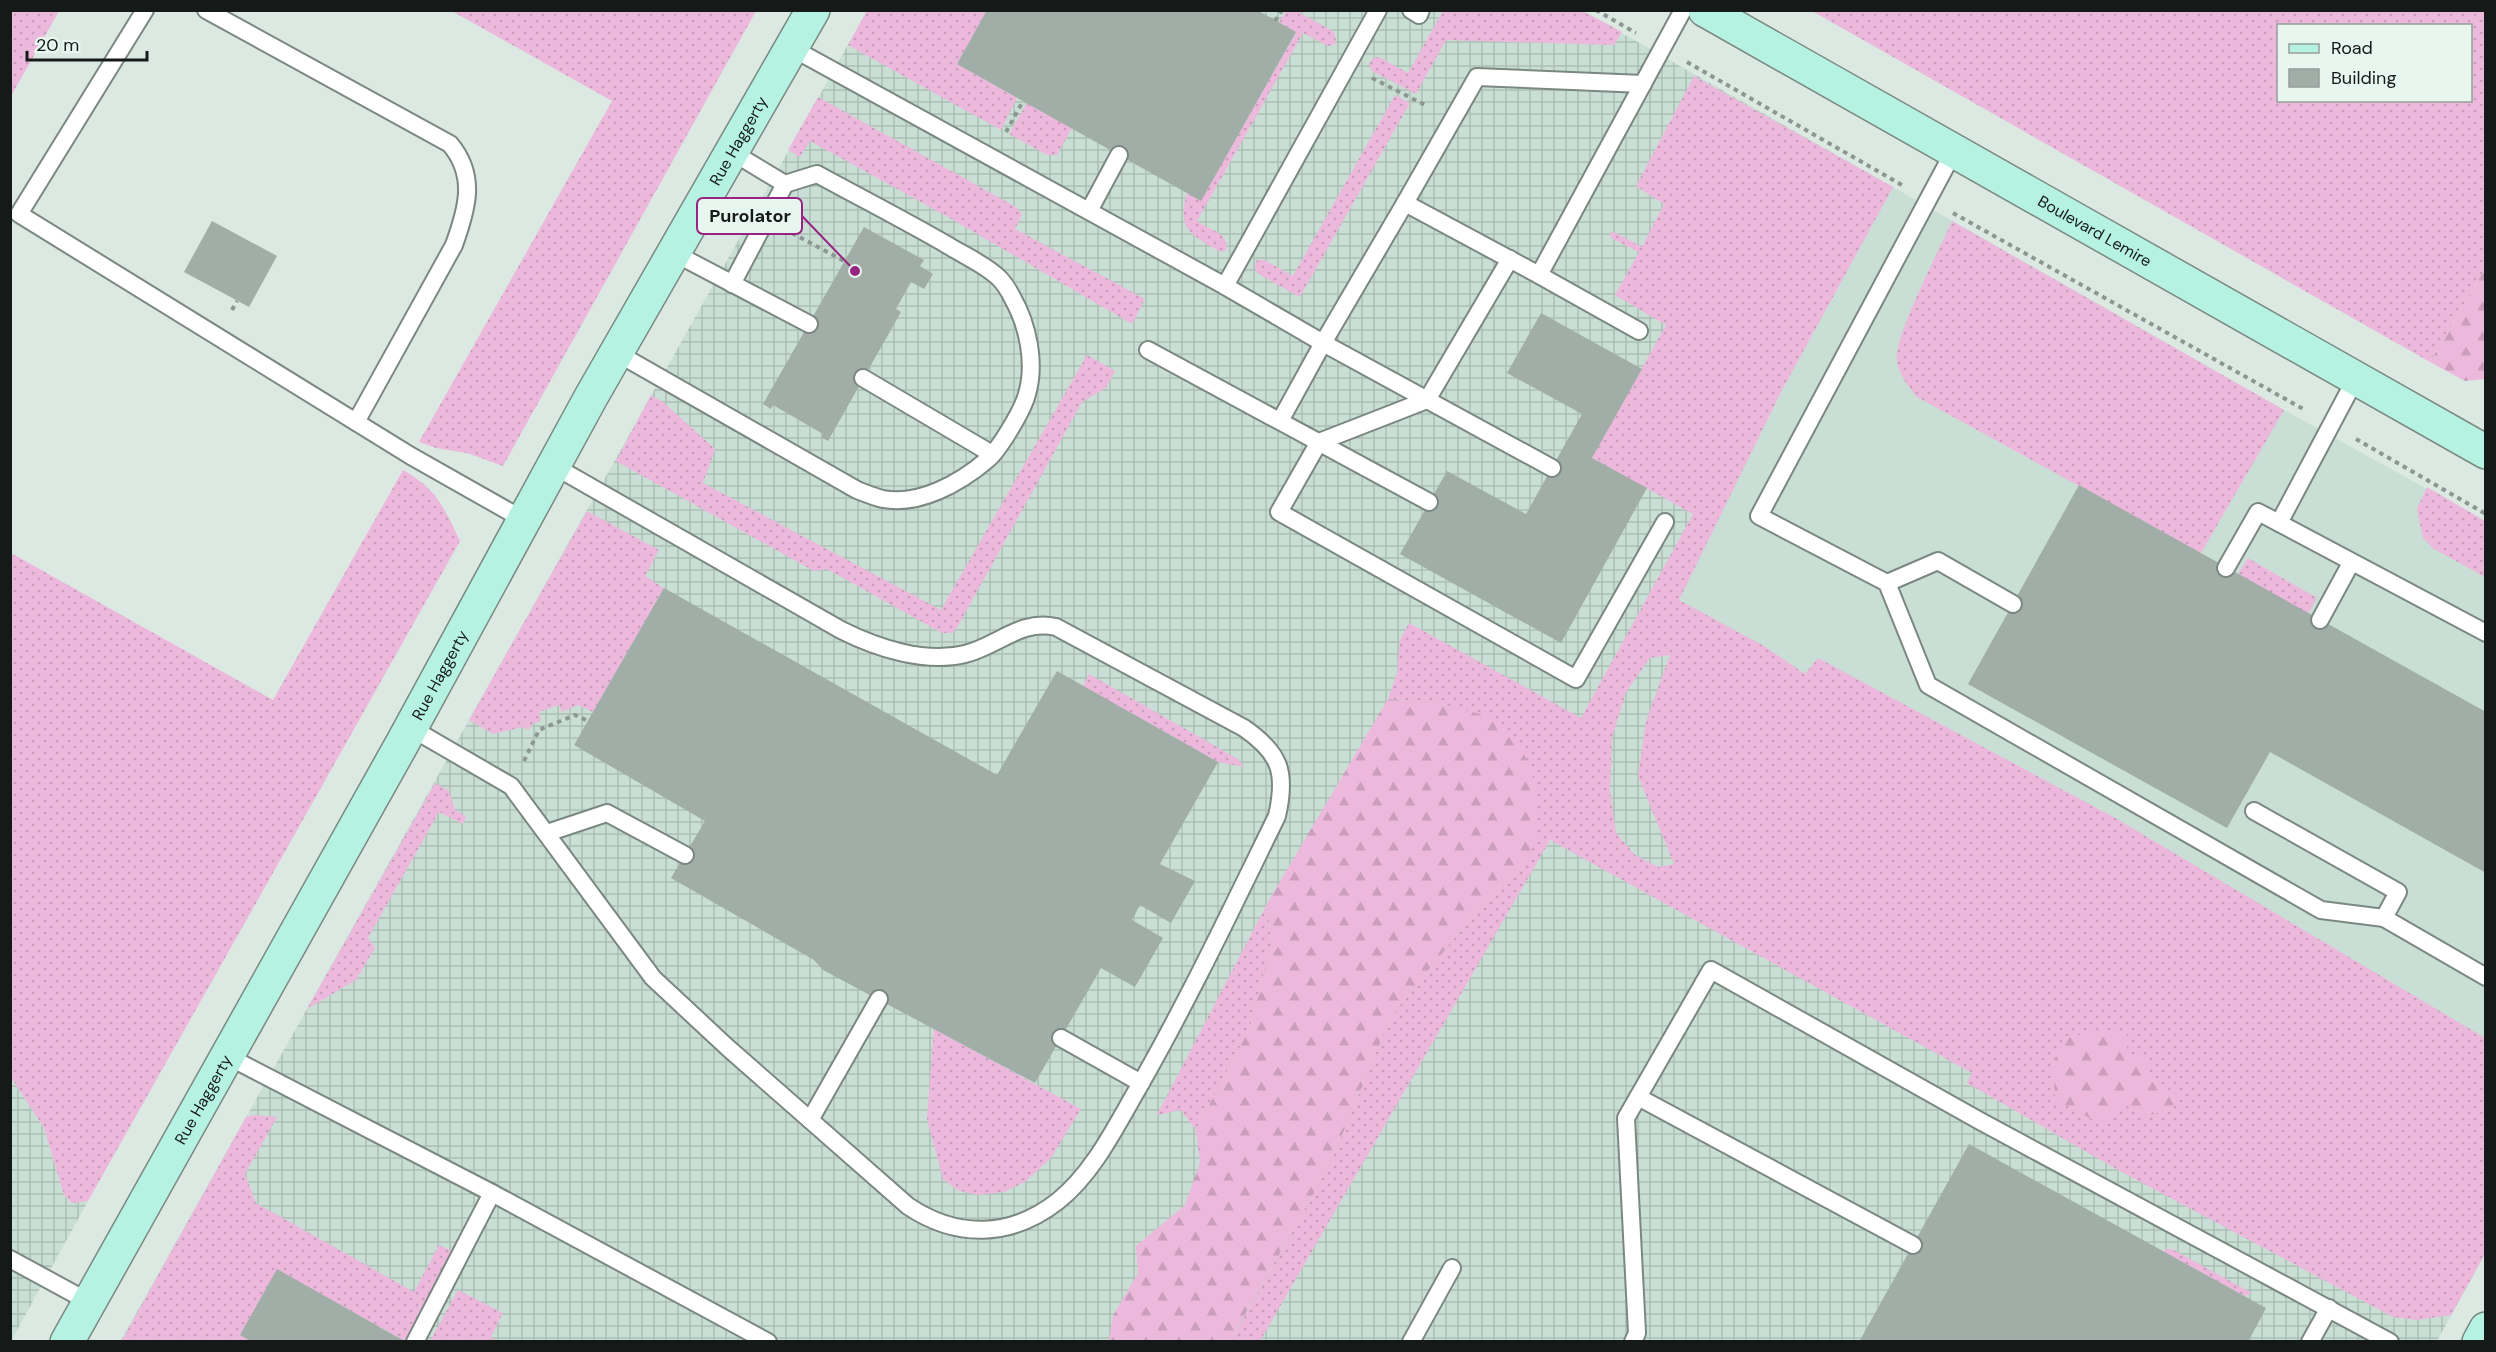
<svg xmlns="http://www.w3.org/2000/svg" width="2496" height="1352" font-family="'DM Sans',sans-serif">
	<defs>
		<pattern id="industrial-grid" width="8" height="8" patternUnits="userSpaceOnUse" patternTransform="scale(1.5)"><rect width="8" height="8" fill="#c9dfd5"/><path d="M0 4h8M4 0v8" fill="none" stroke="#acbfb6"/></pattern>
		<pattern id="grass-dots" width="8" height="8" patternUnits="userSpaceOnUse" patternTransform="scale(1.5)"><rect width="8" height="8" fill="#ecb8dc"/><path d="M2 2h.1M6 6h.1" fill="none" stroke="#ca9ebc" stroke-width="1.8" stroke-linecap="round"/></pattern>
		<pattern id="forest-firs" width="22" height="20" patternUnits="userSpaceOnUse" patternTransform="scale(1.5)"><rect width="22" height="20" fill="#ecb8dc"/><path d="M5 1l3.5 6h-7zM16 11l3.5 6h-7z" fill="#ca9ebc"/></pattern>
	</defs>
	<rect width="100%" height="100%" fill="#dbe9e2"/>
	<!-- built -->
	<path fill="#c9dfd5" d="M1893,187L2284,410L2485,521V1051L1805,674L1764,646L1678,600L1781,392Z"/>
	<!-- industrial -->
	<g fill="url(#industrial-grid)">
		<path d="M867,11H1583L1893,187L1781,392L1679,600L1764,646L1805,674L2485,1254L2437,1341L120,1342Z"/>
		<path d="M11,1077L44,1128L64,1195L72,1203L88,1201L11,1341Z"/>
	</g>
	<!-- grass -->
	<g fill="url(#grass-dots)" fill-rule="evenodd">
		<path d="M11,10L59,11L11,96L10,11Z"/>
		<path d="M452,11H756L503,466L467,453L436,448L419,442L612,101Z"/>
		<path d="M867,11H987L957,64L1017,98L1001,130L848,45Z"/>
		<path d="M1286,11H1297L1334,32L1336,41L1334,45L1328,46L1303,33L1197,221C1208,229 1231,234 1226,250L1221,252C1192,235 1176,230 1187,193L1201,200L1296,33L1279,22Z"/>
		<path d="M1443,11H1583L1622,32L1614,45L1446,40L1416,94L1372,71L1369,64L1373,58L1379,57L1408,73Z"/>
		<path d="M1812,11H2485V269L2430,362ZM2278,26H2470V100H2278Z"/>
		<path d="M1694,76L1893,187L1781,392L1679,600L1764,646L1805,674L1818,658L2117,819L2485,1038V1254L2451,1315L2417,1320L2393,1317L2118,1170L1967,1083L1972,1073L1550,840L1260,1341L1230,1342L1316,1189L1340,1140L1391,1016L1483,903L1531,853L1447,705L1388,699L1397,673L1400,640L1409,623L1581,718L1693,514L1592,458L1666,325L1615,295L1639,252L1611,238L1610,232L1616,233L1642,247L1664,204L1636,186ZM1670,655L1646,721L1638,776L1674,864L1658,867L1635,855L1616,833L1610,790L1612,738L1626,692L1650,658Z"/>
		<path d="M1395,95L1410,103L1300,297L1260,275C1254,270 1254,267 1257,260H1264L1293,276Z"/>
		<path d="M818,97L1016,207L1022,214L1015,229L1145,299L1132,324L948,217L810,141L800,157L788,150Z"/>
		<path d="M1027,103L1072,128L1057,155H1047L1009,134Z"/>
		<path d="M1952,221L2284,410L2201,553L1917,397C1908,386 1900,376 1897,362C1892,339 1941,247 1952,221Z"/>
		<path d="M1087,355L1115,371L1106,388L1082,402L958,626L952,633H942L827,569L814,571L616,461L651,395L663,402L715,449L703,483L941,610Z"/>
		<path d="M403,470C437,489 444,508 460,541L88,1201L72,1203L64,1195L44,1128L11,1077V553L273,700Z"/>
		<path d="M2427,487L2485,521V577L2434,549L2423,538L2417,509Z"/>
		<path d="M587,511L659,550L645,576L664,588L593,712L578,705L562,712L559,705L539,712L541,721L532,724L529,730L523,727L493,734L469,720Z"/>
		<path d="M2248,558L2317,598L2308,614L2238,574Z"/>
		<path d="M1089,674L1238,759L1244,767L1218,762L1083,686Z"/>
		<path d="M435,783L449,791L455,810L466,816L463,824L439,812L368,938L375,948L356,980L307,1009Z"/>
		<path d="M1268,902L1271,945L1250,1028L1196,1130L1181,1110L1157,1115Z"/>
		<path d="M934,1029L1081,1109L1051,1158L1025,1182L1004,1192L977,1195L957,1190L943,1179L927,1119Z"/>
		<path d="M254,1115L277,1117L245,1174L256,1203L414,1292L439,1245L452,1251L405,1341L277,1270L240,1335L252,1341L121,1342L246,1117Z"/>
		<path d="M2166,1249H2172L2252,1293L2244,1296L2164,1252Z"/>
		<path d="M458,1290L503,1313L491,1337L497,1341H430Z"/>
	</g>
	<!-- forest -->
	<g fill="url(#forest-firs)">
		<path d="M2485,269V379L2465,381L2430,362Z"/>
		<path d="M1388,699L1447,705L1494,718L1524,754L1537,788V826L1531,853L1483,903L1391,1016L1340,1140L1316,1189L1230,1341H1109L1113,1316L1138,1273L1136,1246L1185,1205L1200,1163L1196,1130L1250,1028L1271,945L1268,902Z"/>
		<path d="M2100,1030L2127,1032V1053L2145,1060L2151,1082L2177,1095L2171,1111L2147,1115L2129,1105L2099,1123L2055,1099L2053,1064L2063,1039Z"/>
	</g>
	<!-- building -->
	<g fill="#a1aea8">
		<path d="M987,10H1257L1296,32L1201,201L957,64Z"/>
		<path d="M212,221L277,256L249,307L184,272Z"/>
		<path d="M864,227L924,260L920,266L933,274L924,289L911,282L896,309L901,312L828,441L821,437L823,434L773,405L771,409L763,404Z"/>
		<path d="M1541,313L1642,369L1592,458L1647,488L1561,643L1400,554L1447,471L1526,514L1582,414L1507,373Z"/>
		<path d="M2079,485L2486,712V873L2270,752L2227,828L1968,684Z"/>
		<path d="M664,588L997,775L1057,671L1218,762L1160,864L1195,881L1171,923L1140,905L1132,920L1163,938L1135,987L1101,968L1035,1083L823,970L814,960L671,878L705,821L574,745Z"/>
		<path d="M1969,1144L2266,1308L2248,1342H1859Z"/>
		<path d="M277,1269L406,1342H252L240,1335Z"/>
	</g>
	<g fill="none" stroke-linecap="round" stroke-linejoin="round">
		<defs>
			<g id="lane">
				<path d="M145,10L19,214L411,456L524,520"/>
				<path d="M206,10L450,144C477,176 467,209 454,245L356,422"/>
				<path d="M1411,10L1419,15L1421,10"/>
				<path d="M792,48L1225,286L1378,10"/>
				<path d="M1954,151L1759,516L1887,583L1928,685L2321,910L2384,918"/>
				<path d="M1089,211L1119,155"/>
				<path d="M674,253L809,324"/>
				<path d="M1510,259L1427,400L1319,442L1279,512L1576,679L1665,522"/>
				<path d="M1539,275L1405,203L1477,77L1643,84"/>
				<path d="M732,284L785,184"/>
				<path d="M1225,286L1323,343L1405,203"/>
				<path d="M1639,331L1539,275L1683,10"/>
				<path d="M1148,350L1429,502"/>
				<path d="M617,353L857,490C865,493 874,497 883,499C919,506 960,483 987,460C999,450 1023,410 1027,394C1036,363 1028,325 1012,297C1009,291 1004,283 999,278C986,265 965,256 949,246C906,221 861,198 817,174L785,184L732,152"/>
				<path d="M863,378L992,454"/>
				<path d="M2356,378L2279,523L2486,633"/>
				<path d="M1280,421L1323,343L1552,468"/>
				<path d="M2226,568L2258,512L2279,523"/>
				<path d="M1887,583L1938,561L2013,604"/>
				<path d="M2320,620L2351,563"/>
				<path d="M411,728L511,786L653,978L727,1047L908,1206C957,1239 1011,1238 1058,1201C1093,1173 1115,1128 1137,1090C1188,1001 1232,908 1277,816C1287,772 1280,753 1244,728L1056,627C1020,619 998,646 965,654C925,664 877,648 841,630L554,466"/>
				<path d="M2254,811L2398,892L2384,918L2486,977"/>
				<path d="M547,833L607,813L685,855"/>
				<path d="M1061,1038L1141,1083"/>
				<path d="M227,1056L492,1193L768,1342"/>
				<path d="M1638,1097L1913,1245"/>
				<path d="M810,1120L879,999"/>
				<path d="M10,1259L89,1302"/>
				<path d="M415,1342L492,1193"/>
				<path d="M1411,1342L1452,1268"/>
				<path d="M1633,1342L1637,1333L1626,1118L1711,970L1980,1121L2390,1342"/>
				<path d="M2310,1342L2329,1308"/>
			</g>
			<g id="secondary">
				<path id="s1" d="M1705,10L2486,452"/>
				<path id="s2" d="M67,1342L403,742L591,397L813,10"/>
				<path d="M2479,1342L2486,1329"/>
			</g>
		</defs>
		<!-- lane casing -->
		<use href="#lane" stroke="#7b8882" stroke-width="20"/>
		<!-- secondary casing -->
		<use href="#secondary" stroke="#7b8882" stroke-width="36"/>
		<!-- path -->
		<g stroke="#8d9792" stroke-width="4" stroke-dasharray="4.5 4.5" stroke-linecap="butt">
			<path d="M1596,10L1636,33"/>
			<path d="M1275,21L1282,10"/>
			<path d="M1687,62L1902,185"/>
			<path d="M1372,78L1427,106"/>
			<path d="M1006,132L1023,101"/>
			<path d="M1953,213L2305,410"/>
			<path d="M792,233L844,261"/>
			<path d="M232,310L237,301"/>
			<path d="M2356,439L2486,514"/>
			<path d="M524,761L539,730L575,715L588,721"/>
		</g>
		<!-- lane -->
		<use href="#lane" stroke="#fff" stroke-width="16"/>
		<!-- secondary -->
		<use href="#secondary" stroke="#b6f2e2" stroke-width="33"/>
	</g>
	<g text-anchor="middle" stroke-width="5" stroke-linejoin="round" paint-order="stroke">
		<!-- street labels -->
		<g font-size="16" fill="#151a18" stroke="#e8f6f0">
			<text dy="6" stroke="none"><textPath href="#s2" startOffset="1376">Rue Haggerty</textPath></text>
			<text dy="6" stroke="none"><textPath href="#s1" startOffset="448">Boulevard Lemire</textPath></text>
			<text dy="6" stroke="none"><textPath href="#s2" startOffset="764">Rue Haggerty</textPath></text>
			<text dy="6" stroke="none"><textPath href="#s2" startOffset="278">Rue Haggerty</textPath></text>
		</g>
	</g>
	<!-- callouts -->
	<path fill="none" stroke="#982481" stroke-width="2" d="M855 271L802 216"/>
	<circle fill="#982481" stroke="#e8f6f0" stroke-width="2" cx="855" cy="271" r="6"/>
	<rect fill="#e8f6f0" stroke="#982481" stroke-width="2" x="697" y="198" width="105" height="36" rx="6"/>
	<g font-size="18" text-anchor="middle" font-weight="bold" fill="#151a18">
		<text x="750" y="222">Purolator</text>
	</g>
	<!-- border -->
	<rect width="2496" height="1352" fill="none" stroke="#151a18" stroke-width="24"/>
	<!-- legend -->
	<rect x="2277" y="24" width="195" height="78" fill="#e8f6f0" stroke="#949e9a" stroke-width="1.5"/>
	<rect x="2289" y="44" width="30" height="9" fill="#b6f2e2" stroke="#949e9a" stroke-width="1.5"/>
	<text x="2331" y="54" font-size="18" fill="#151a18">Road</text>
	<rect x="2289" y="69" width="30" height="18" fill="#a1aea8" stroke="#949e9a" stroke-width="1.5"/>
	<text x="2331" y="84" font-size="18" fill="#151a18">Building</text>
	<!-- scale -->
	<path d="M27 51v9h120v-9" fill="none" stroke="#151a18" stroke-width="3"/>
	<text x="36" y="51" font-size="18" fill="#151a18" stroke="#e8f6f0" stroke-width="4.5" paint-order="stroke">20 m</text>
</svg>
